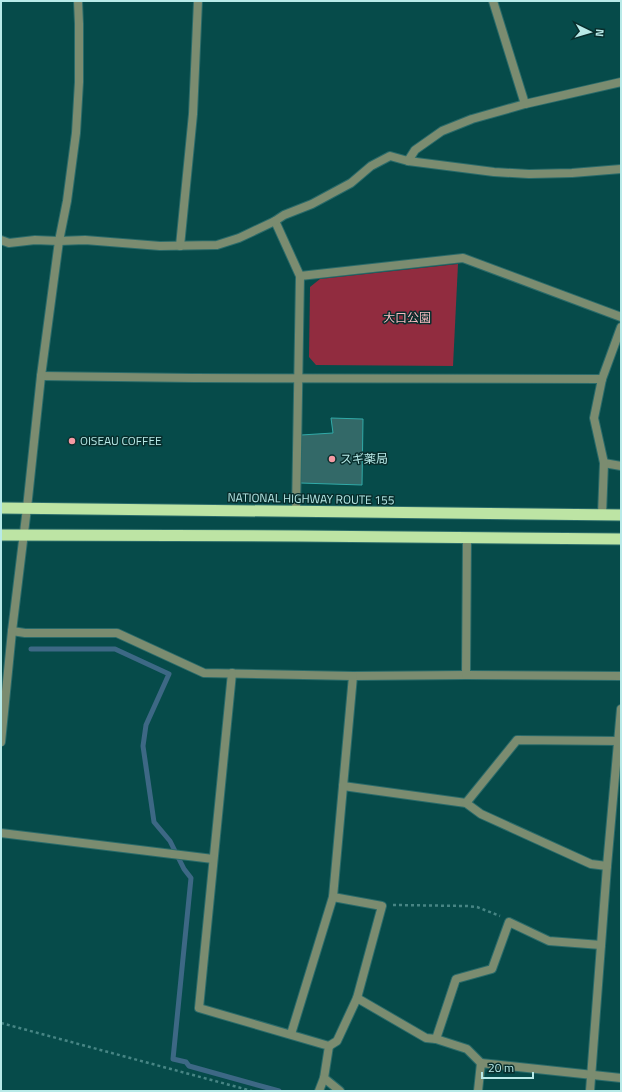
<svg xmlns="http://www.w3.org/2000/svg" width="622" height="1092" font-family="'Titillium Web','Noto Sans JP',sans-serif">
	<rect width="100%" height="100%" fill="#064b4a"/>
	<!-- green -->
	<path fill="#912c3f" d="M458,264L453,366L316,365L309,357L310,287L320,279Z"/>
	<g fill="none" stroke-linecap="round" stroke-linejoin="round">
		<!-- stream -->
		<path stroke="#3d6885" stroke-width="5" d="M31,649H115L169,674L146,725L143,746L154,822L170,841L184,869L191,878L173,1059L186,1062L189,1066L279,1091"/>
	</g>
	<!-- building -->
	<path fill="#336968" stroke="#31aaa8" d="M331,418L363,419L362,485L300,483L301,435L333,433Z"/>
	<g fill="none" stroke-linecap="round" stroke-linejoin="round">
		<defs>
			<g id="minor">
				<path d="M493,1L525,104"/>
				<path d="M408,161L415,150L442,131L472,119L525,104L621,82"/>
				<path d="M275,221L300,276L296,512"/>
				<path d="M1,240L9,243L35,240L59,241L85,240L160,246L217,245L239,238L275,221L284,215L312,204L351,183L371,166L390,156L408,161L494,172L529,174L572,173L621,169"/>
				<path d="M180,246L193,114L198,1"/>
				<path d="M300,276L463,258L621,317"/>
				<path d="M41,376L193,378L602,379"/>
				<path d="M604,463L621,466"/>
				<path d="M602,515L604,463L594,418L602,379L621,327"/>
				<path d="M12,631L25,633H117L204,673L353,676L466,675L621,676"/>
				<path d="M232,673L199,1008L329,1046L324,1078L319,1091"/>
				<path d="M466,675L467,538"/>
				<path d="M343,786L466,803L481,814L591,864L607,866"/>
				<path d="M466,803L517,740L618,741"/>
				<path d="M1,833L213,859"/>
				<path d="M357,998L426,1038L436,1039"/>
				<path d="M291,1034L333,897L353,676"/>
				<path d="M329,1046L337,1041L357,998L382,906L333,897"/>
				<path d="M481,1063L467,1049L436,1039L456,979L492,969L509,922L549,941L601,945"/>
				<path d="M324,1078L340,1091"/>
				<path d="M478,1091L481,1063L621,1078"/>
				<path d="M590,1091L607,866L621,709"/>
			</g>
			<path id="tertiary" d="M1,742L12,631L27,508L41,376L59,241L67,201L76,133L79,82V24L78,1"/>
			<g id="trunk">
				<path d="M1,508L621,515"/>
				<path d="M1,535L299,536L621,539"/>
			</g>
		</defs>
		<!-- minor casing -->
		<use href="#minor" stroke="#2a6b6a" stroke-width="10"/>
		<!-- tertiary casing -->
		<use href="#tertiary" stroke="#2a6b6a" stroke-width="10"/>
		<!-- trunk casing -->
		<use href="#trunk" stroke="#2a6b6a" stroke-width="13"/>
		<!-- path -->
		<g stroke="#478584" stroke-width="2.5" stroke-dasharray="3 3" stroke-linecap="butt">
			<path d="M393,905L467,906L477,907L500,916"/>
			<path d="M1,1023L252,1091"/>
		</g>
		<!-- minor -->
		<use href="#minor" stroke="#7b8c70" stroke-width="8"/>
		<!-- tertiary -->
		<use href="#tertiary" stroke="#7b8c70" stroke-width="8"/>
		<!-- trunk -->
		<use href="#trunk" stroke="#bde4a4" stroke-width="11"/>
	</g>
	<!-- markers -->
	<g fill="#f49aa3" stroke="#082e2d" stroke-width="1.5">
		<circle cx="72" cy="441" r="4"/>
		<circle cx="332" cy="459" r="4"/>
	</g>
	<g text-anchor="middle" stroke-width="3" stroke-linejoin="round" paint-order="stroke">
		<!-- park labels -->
		<g font-size="12" fill="#f7bbc0" stroke="#082e2d">
			<text x="407" y="322">大口公園</text>
		</g>
		<!-- poi labels -->
		<g font-size="12" fill="#b8eae8" stroke="#082e2d" text-anchor="start">
			<text x="80" y="445">OISEAU COFFEE</text>
			<text x="340" y="463">スギ薬局</text>
		</g>
		<!-- street labels -->
		<g font-size="12" fill="#b8eae8" stroke="#082e2d">
			<text transform="translate(311 499) rotate(1)" y="4">NATIONAL HIGHWAY ROUTE 155</text>
		</g>
	</g>
	<!-- border -->
	<rect width="622" height="1092" fill="none" stroke="#b8eae8" stroke-width="4"/>
	<!-- north arrow -->
	<g transform="translate(590 32) rotate(95)" stroke="#082e2d" stroke-width="3" paint-order="stroke">
	<path d="M0-3L7 15L0 10L-7 15Z" fill="#b8eae8"/>
	<text y="-6" font-size="11" font-weight="bold" text-anchor="middle" fill="#b8eae8">N</text>
	</g>
	<!-- scale -->
	<path d="M482 1072v6h51v-6" fill="none" stroke="#b8eae8" stroke-width="2"/>
	<text x="488" y="1072" font-size="12" fill="#b8eae8" stroke="#082e2d" stroke-width="3" paint-order="stroke">20 m</text>
</svg>
